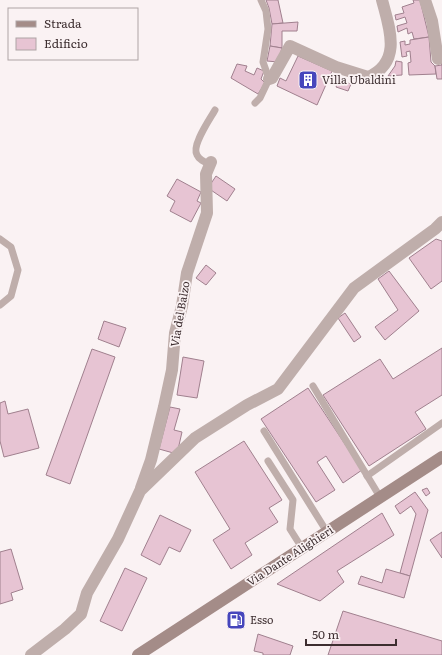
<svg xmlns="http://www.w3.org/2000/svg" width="442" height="655" font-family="Literata,serif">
	<rect width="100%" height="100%" fill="#faf2f3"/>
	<!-- building -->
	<g fill="#e7c4d3" stroke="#a0808e">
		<path d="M266,0H278L283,23L272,24L269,8Z"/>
		<path d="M413,0H420L429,37L414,39L412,32L408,34L407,28L398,32L397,26L407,23L405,17L396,20L395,15L404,13L402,7L414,3Z"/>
		<path d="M298,22L297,31H282V48L270,46L272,24Z"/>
		<path d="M429,37L431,62L435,66L436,74L409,75L408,63L411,62L410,51L406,52L407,56L402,57L400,42L405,41V45L410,44V40Z"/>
		<path d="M270,46L282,48L278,62L267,61Z"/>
		<path d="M298,56L332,71L317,105L277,86L280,78L286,81Z"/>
		<path d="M396,61L402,62V75L388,76L395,66Z"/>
		<path d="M441,61H442V79H437L435,66L442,65Z"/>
		<path d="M237,64L247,66L245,71L254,75L257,68L264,71L261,79L265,83L258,94L231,78Z"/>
		<path d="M339,80L351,84L348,91L336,87Z"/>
		<path d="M216,176L235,189L227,201L208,188Z"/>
		<path d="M177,179L201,192L197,201L201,203L191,222L170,211L175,201L167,196Z"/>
		<path d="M436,239L442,241V281L431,289L409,258Z"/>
		<path d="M206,265L216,273L206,285L196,278Z"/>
		<path d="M389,271L419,311L385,340L375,327L398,310L378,279Z"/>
		<path d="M345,313L361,337L354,342L338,318Z"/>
		<path d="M104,321L126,328L119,347L98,339Z"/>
		<path d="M442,348V395L415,412L426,429L369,466L323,395L380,359L393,379Z"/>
		<path d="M92,349L115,357L70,484L46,475Z"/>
		<path d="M183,357L204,361L197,398L177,395Z"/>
		<path d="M308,388L362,470L343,483L326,456L317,462L335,490L316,502L261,419Z"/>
		<path d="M5,401L8,414L28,409L39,448L4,457L0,441V403Z"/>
		<path d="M170,407L180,409L174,430L182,432L177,454L159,449Z"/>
		<path d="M244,441L282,500L269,508L278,522L245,543L252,555L231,569L213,540L230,529L195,472Z"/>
		<path d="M427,488L430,493L426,496L422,490Z"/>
		<path d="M415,492L428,510L410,576L400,573L416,514L411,506L400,514L395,506Z"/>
		<path d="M382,513L394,535L337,571L344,582L320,601L277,584Z"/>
		<path d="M160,515L191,530L180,552L169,547L160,565L141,555Z"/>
		<path d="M442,532V558L430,540Z"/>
		<path d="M11,549L23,589L11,593L13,600L0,604V552Z"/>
		<path d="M125,568L147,578L122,631L100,621Z"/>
		<path d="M386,569L410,576L404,598L358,584L361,576L382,583Z"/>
		<path d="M343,611L442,641V655H328Z"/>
		<path d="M258,634L293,646L290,655H263V653L254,651Z"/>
	</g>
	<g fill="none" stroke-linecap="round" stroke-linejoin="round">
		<!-- service -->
		<g stroke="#bfaeab" stroke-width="7">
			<path d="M255,103L260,98L269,79L263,62L268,29L266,11L261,0"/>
			<path d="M210,164C205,162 199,160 197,155C191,146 210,119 215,110"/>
			<path d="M0,239L11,247L18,270L11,296L0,305"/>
			<path d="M313,386L380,497"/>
			<path d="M264,431L327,532"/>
			<path d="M268,461L293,500L290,529L302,548"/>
			<path d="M367,476L442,423"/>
		</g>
		<!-- minor -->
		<g stroke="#bfaeab" stroke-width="12">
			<path d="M425,0L432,21L438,59"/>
			<path d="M269,79L272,78L290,46L336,67L368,77C403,62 389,27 382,0"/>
			<path d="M141,488L151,460L164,407L172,370L175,333L182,306L187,273L207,213L206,174L211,162"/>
			<path d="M31,655L65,629L81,614L87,593L118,539L140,491L195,438L247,405L278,389L354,288L435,229L442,222"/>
		</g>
		<!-- secondary -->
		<path stroke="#a48c88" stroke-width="12" d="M138,655L442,457"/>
	</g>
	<!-- icons -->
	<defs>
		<symbol id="building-square" viewBox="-11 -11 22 22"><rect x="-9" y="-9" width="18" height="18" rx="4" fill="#4646bc" stroke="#faf2f3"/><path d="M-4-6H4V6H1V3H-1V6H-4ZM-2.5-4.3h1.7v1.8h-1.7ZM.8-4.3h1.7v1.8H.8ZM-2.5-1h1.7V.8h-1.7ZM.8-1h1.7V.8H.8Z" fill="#fff"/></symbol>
		<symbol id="fuel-square" viewBox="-11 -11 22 22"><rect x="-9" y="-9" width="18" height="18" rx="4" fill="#4646bc" stroke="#faf2f3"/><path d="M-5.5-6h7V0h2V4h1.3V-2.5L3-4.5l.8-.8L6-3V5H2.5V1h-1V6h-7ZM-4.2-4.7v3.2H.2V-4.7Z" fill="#fff"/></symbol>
	</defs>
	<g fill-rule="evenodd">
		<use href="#building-square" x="297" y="69" width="22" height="22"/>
		<use href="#fuel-square" x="225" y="609" width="22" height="22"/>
	</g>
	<g text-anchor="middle" stroke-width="3.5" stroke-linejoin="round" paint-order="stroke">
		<!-- poi labels -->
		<g font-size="11" fill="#3d2e30" stroke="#faf2f3" text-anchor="start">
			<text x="322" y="84">Villa Ubaldini</text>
			<text x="250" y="624">Esso</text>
		</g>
		<!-- street labels -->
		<g font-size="11" fill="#3d2e30" stroke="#faf2f3">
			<text transform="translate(180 314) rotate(-80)" y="4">Via del Balzo</text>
			<text transform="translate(290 556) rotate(-33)" y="4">Via Dante Alighieri</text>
		</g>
	</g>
	<!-- legend -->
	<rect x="8" y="8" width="130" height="52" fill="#faf2f3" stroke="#aea4a5"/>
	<rect x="16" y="21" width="20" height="6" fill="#a48c88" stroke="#aea4a5"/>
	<text x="44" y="28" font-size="12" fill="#3d2e30">Strada</text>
	<rect x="16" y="38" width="20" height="12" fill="#e7c4d3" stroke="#aea4a5"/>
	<text x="44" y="48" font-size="12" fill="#3d2e30">Edificio</text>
	<!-- scale -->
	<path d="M306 639v6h90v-6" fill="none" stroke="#3d2e30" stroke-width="2"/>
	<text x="312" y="639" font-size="12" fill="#3d2e30" stroke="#faf2f3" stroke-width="3" paint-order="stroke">50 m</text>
</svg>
